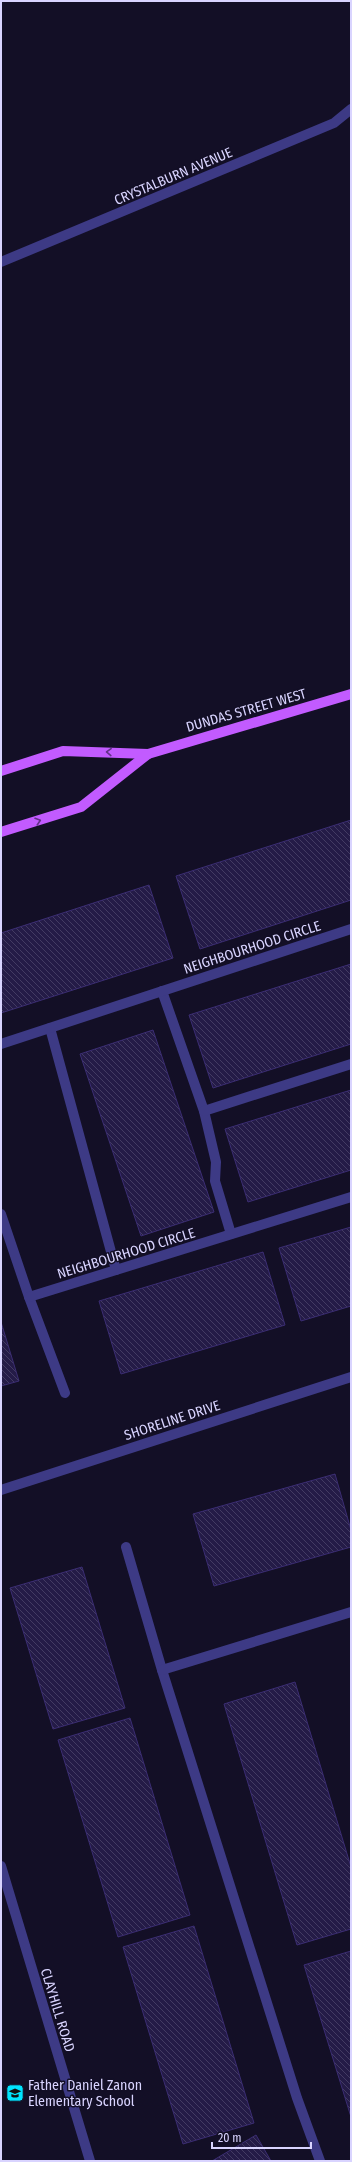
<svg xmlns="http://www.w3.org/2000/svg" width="352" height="2162" font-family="'Fira Sans Condensed',sans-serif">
	<defs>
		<pattern id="building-back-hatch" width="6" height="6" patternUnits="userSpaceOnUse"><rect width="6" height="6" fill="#241b47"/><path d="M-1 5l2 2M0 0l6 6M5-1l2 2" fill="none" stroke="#433b63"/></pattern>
	</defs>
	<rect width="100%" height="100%" fill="#130f26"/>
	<!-- building -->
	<g fill="url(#building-back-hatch)" stroke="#3b2d73">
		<path d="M351,820V900L200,949L176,876Z"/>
		<path d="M149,885L173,958L1,1013V933Z"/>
		<path d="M351,964V1044L213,1088L189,1015Z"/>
		<path d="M153,1030L214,1212L141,1236L80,1054Z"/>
		<path d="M351,1090V1170L248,1202L225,1129Z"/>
		<path d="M351,1227V1306L301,1321L279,1248Z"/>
		<path d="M263,1252L285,1325L121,1374L99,1301Z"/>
		<path d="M1,1322L19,1381L1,1386Z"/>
		<path d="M335,1474L351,1530V1547L214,1586L193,1514Z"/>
		<path d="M82,1567L125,1708L53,1729L10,1588Z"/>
		<path d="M295,1682L351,1867V1929L297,1945L224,1704Z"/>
		<path d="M130,1718L190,1915L118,1937L58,1740Z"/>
		<path d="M194,1926L254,2123L183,2144L123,1947Z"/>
		<path d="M351,1951V2117L304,1965Z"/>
		<path d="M256,2135L271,2161H212Z"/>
	</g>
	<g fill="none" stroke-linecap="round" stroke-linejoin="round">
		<!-- minor -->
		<g stroke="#3d3a85" stroke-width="10">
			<path d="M1,262L334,123L351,109"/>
			<path d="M162,991L204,1111L216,1162L215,1181L231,1234"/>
			<path d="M50,1028L116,1270"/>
			<path d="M1,1044L351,929"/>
			<path d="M204,1111L351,1064"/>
			<path d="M1,1214L29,1297L65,1393"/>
			<path d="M29,1297L351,1197"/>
			<path d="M1,1490L351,1377"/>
			<path d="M126,1547L162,1670L297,2098L320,2161"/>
			<path d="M162,1670L351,1612"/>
			<path d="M1,1866L90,2161"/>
		</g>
		<!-- major -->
		<g stroke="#c25bff" stroke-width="10">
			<path d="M1,771L63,751L148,754L351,694"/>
			<path d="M1,832L81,807L148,754"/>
		</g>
	</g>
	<!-- one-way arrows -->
	<defs><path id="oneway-chevron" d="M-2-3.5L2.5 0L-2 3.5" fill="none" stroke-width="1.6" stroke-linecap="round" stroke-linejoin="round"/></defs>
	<g stroke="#623188">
		<use href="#oneway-chevron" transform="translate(109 752) rotate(-178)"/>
		<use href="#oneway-chevron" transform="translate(38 821) rotate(-18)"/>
	</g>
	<!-- icons -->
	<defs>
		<symbol id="school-square" viewBox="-11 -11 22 22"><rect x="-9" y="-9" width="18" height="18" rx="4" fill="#00e5ff" stroke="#130f26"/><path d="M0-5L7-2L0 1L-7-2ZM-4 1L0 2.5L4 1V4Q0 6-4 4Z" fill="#111"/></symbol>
	</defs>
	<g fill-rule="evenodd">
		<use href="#school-square" x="5" y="2083" width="20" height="20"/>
	</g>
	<g text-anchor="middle" stroke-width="3" stroke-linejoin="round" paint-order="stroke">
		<!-- street labels -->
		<g font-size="14" fill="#d9d4ff" stroke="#130f26">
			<text transform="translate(173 176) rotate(-23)" y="5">CRYSTALBURN AVENUE</text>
			<text transform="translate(246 710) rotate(-16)" y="5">DUNDAS STREET WEST</text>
			<text transform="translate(252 947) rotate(-18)" y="5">NEIGHBOURHOOD CIRCLE</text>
			<text transform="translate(126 1253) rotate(-17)" y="5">NEIGHBOURHOOD CIRCLE</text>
			<text transform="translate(172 1420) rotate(-18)" y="5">SHORELINE DRIVE</text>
			<text transform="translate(58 2010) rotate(73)" y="5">CLAYHILL ROAD</text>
		</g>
		<!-- poi labels -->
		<g font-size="14" fill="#d9d4ff" stroke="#130f26" text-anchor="start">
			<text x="28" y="2090">Father Daniel Zanon<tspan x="28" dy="16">Elementary School</tspan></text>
		</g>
	</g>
	<!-- border -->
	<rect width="352" height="2162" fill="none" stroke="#d9d4ff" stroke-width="4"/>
	<!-- scale -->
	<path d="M212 2142v6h99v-6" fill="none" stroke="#d9d4ff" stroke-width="2"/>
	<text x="218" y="2142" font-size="12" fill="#d9d4ff" stroke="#130f26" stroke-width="3" paint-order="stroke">20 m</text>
</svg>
